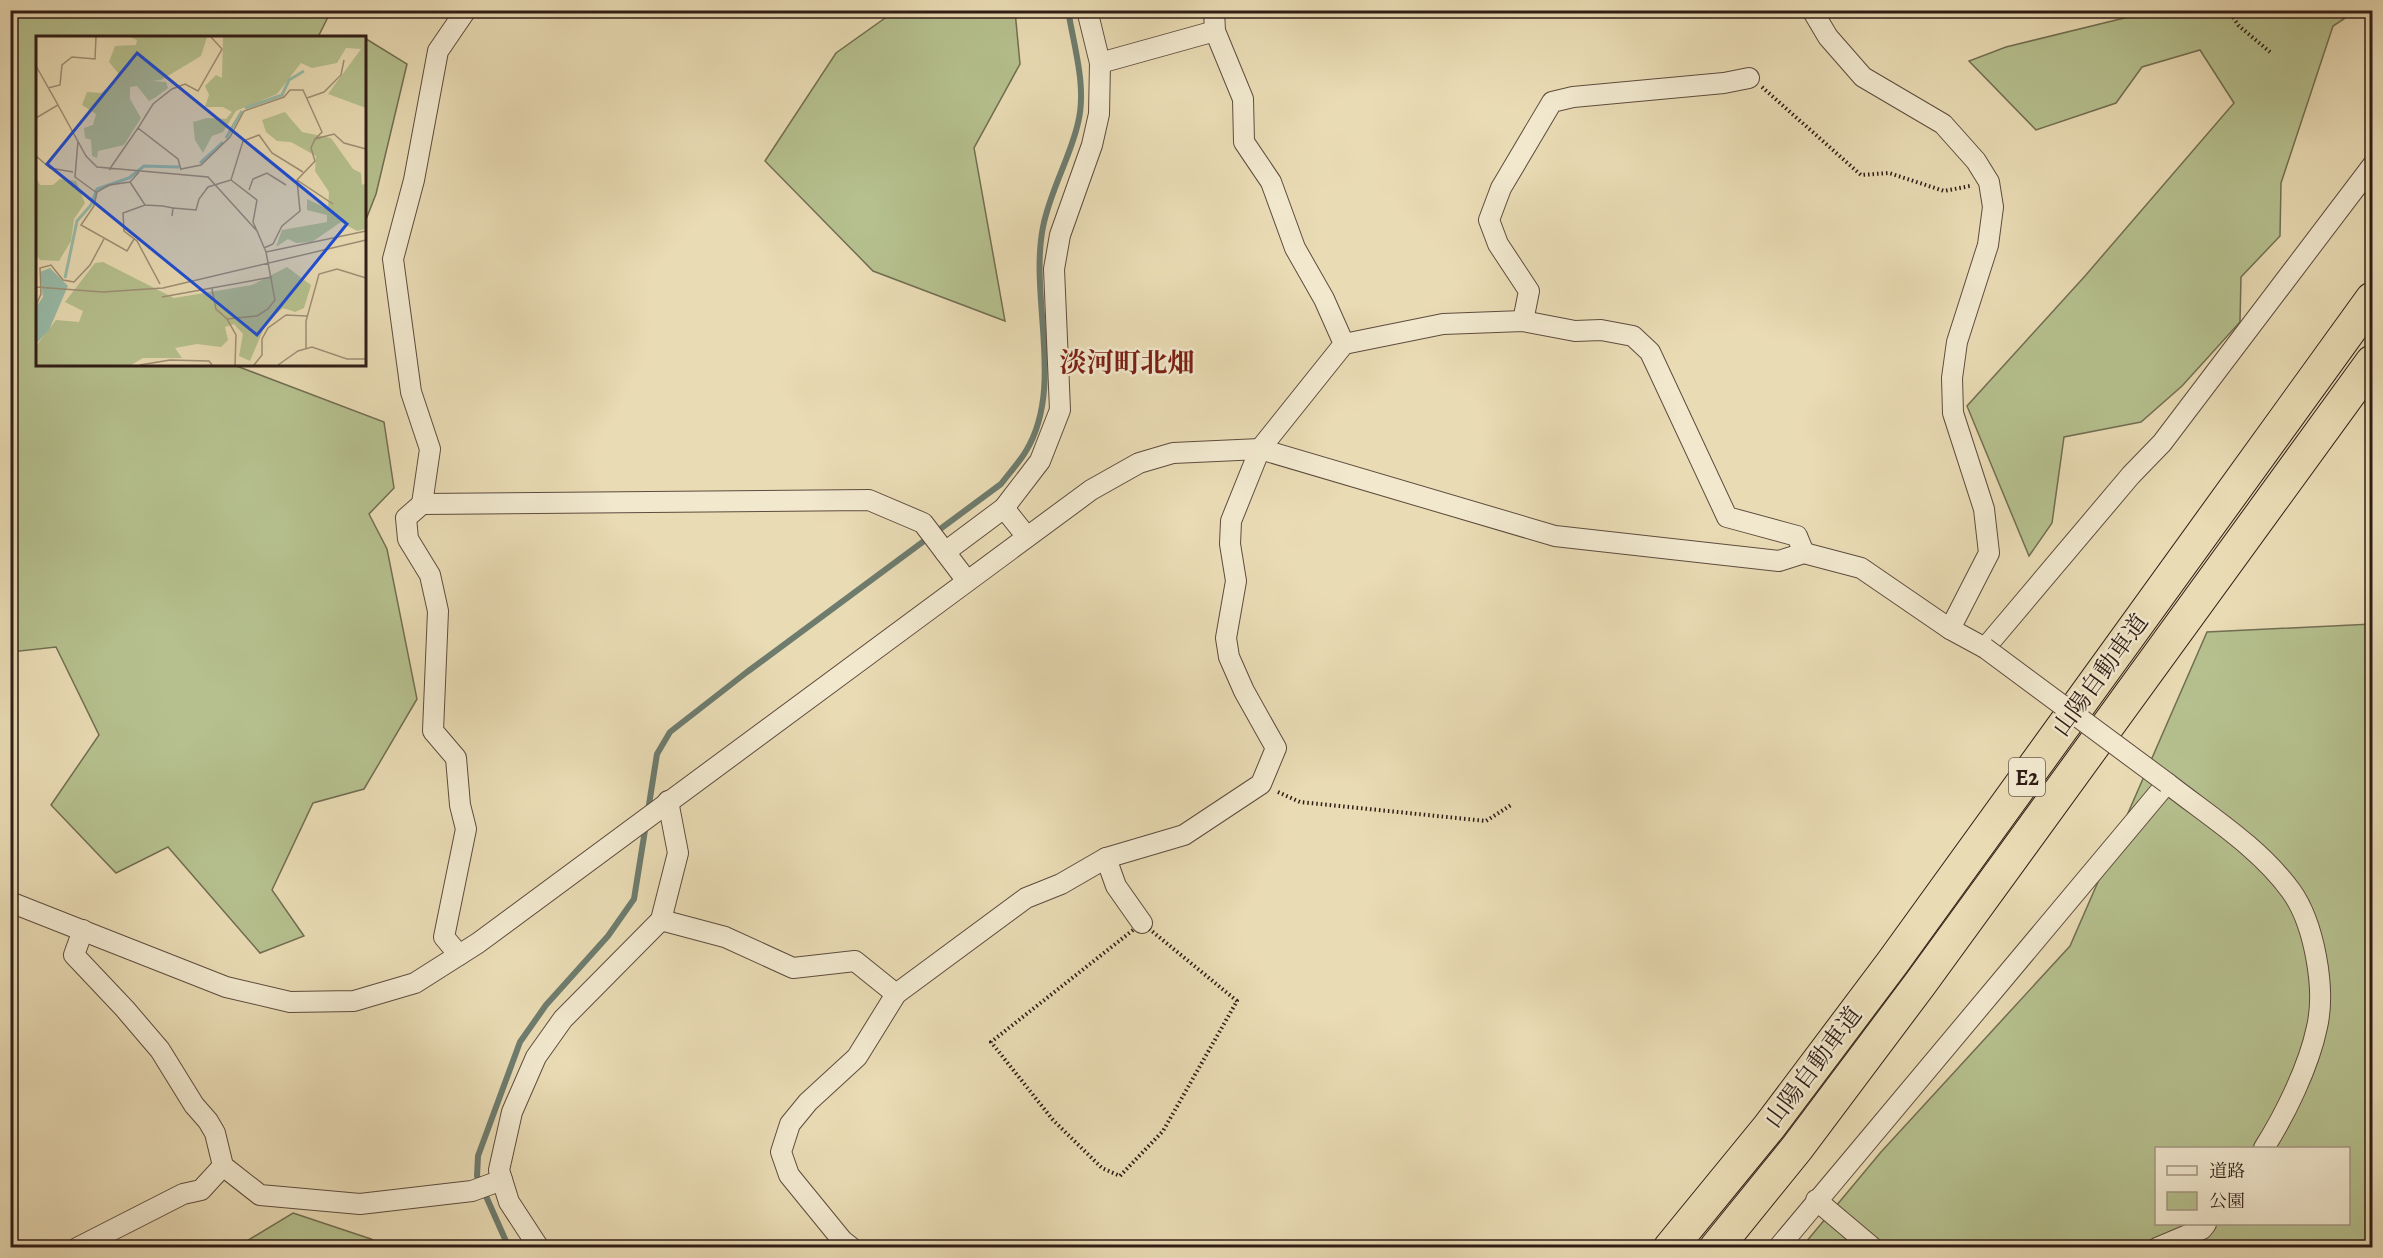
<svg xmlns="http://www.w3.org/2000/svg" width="2383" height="1258" font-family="Alegreya,'Noto Serif JP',serif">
	<rect width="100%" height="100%" fill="#e9dbb4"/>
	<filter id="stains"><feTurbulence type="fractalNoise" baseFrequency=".00333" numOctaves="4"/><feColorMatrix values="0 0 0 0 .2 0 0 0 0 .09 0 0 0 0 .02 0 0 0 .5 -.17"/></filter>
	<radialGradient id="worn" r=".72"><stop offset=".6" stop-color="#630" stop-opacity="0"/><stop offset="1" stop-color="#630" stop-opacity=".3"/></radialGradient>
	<!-- green -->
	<g fill="#b5c08e" stroke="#726e52" stroke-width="1.5" fill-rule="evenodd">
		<path d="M2157,10L2356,11L2333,26L2281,183L2280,236L2241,277L2240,322L2182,386L2141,422L2064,437L2052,523L2029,556L1967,406L2085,276L2234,103L2200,50L2142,67L2116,103L2036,130L1969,61L2006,47Z"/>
		<path d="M10,11H331L318,37L38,38V364L234,365L384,422L394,488L369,514L387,549L417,699L364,789L313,803L272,890L304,936L260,953L168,847L116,873L51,805L99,735L56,647L11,652L10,314L13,305L10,300Z"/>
		<path d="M895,11H1015L1020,64L974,148L1005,321L873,271L765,161L836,53Z"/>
		<path d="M363,37L407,64L376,194L365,222Z"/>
		<path d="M2372,624V1247L1801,1248L1881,1152L2070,946L2207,632ZM2156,1148H2348V1224H2156Z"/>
		<path d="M293,1213L371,1239L383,1247H237Z"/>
	</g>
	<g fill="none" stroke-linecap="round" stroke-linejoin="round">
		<!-- stream -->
		<g stroke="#6e7c6e" stroke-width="6">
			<path d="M648,811L657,754L670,732L747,672L1001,484C1009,473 1019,463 1026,451C1065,387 1029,297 1043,227C1050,191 1070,158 1078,123C1087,87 1074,47 1068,10"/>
			<path d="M509,1248L477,1176L478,1156L520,1042L546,1005L608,936L634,899L646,824"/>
		</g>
		<defs>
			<g id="minor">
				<path d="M466,10L438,51L414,180L393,259L411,392L430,449L422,504L869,500L923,523L967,581"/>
				<path d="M1812,10L1828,37L1863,77L1943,124L1976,161L1989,182L1993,207L1988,245L1957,342L1952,378L1953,413L1984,509L1989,553L1950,629"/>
				<path d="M1100,63L1215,31"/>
				<path d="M1523,321L1529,291L1498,244L1489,220L1501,188L1552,102L1573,97L1724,83L1749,78"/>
				<path d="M1344,344L1443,324L1523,321L1575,331L1601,330L1633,336L1650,352L1727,517L1797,536L1804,553"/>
				<path d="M422,504L406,518L408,539L430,575L438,611L433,731L456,758L460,805L466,829L444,937L459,955"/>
				<path d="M1004,508L1027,537"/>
				<path d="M945,552L1004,508L1040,461L1060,410L1054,269L1060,235L1092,145L1099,114L1100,63L1087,10"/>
				<path d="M1106,858L1184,835L1261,784L1276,748L1244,691L1229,657L1226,638L1236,581L1230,544L1231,521L1260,449L1344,344L1324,299L1295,248L1271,182L1244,142L1243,99L1215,31L1214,10"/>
				<path d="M10,902L226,987L290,1002L354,1001L415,983L478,943L1091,490L1139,463L1173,453L1260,449L1555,536L1779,561L1804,553L1861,568L1950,629L1985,648L2131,475L2162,443L2372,166"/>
				<path d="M661,920L725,937L793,968L855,961L896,994"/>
				<path d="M83,930L74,955L125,1009L160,1050L194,1105L208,1121L215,1133L223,1166L260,1195L360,1204L472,1191L502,1180"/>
				<path d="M1816,1200L1873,1248"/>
				<path d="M77,1248L183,1194L201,1190L223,1166"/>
				<path d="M539,1248L509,1202L499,1170L512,1112L536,1057L563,1019L661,920L678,853L668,801"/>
				<path d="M852,1248L842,1240L789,1175L781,1152L790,1124L808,1102L857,1057L896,994L1026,898L1061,884L1106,858L1116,886L1142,923"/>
				<path d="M1778,1248L2167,783C2209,816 2259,847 2291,891C2314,923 2326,988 2317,1027C2309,1066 2285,1115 2264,1148"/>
				<path d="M2157,1248L2202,1229L2206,1224"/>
			</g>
			<g id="motorway">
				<path d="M1670,1248L1769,1127L1893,962L2372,299"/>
				<path d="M1716,1248L1797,1148L1920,984L2372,362"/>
			</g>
		</defs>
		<!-- minor casing -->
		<use href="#minor" stroke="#5e4c3e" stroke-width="22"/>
		<!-- motorway casing -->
		<use href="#motorway" stroke="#301d16" stroke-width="35"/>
		<!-- path -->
		<g stroke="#301d16" stroke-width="4" stroke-dasharray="1.5 3" stroke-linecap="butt">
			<path d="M2228,10L2239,26L2270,52"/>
			<path d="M1762,87L1861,175L1889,173L1944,191L1970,186"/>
			<path d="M1278,792L1300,802L1486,821L1511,805"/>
			<path d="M1142,923L1237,1001L1163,1131L1120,1176L1102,1168L1053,1120L991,1042Z"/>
		</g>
		<!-- minor -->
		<use href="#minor" stroke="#f1e8ce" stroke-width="20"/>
		<!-- motorway -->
		<use href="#motorway" stroke="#e9dbb4" stroke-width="33"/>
		<defs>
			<path id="minor-bridge" d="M1985,648L2167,783"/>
		</defs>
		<!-- minor-bridge casing -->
		<use href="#minor-bridge" stroke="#5e4c3e" stroke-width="22" stroke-linecap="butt"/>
		<!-- minor-bridge -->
		<use href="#minor-bridge" stroke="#f1e8ce" stroke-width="20"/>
	</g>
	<g text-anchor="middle" stroke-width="5" stroke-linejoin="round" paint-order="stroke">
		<!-- shield labels -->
		<rect fill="#f1e8ce" stroke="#6a5a4d" stroke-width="1.5" x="2009" y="758" width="36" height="38" rx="4.5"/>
		<g font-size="22" font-weight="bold" fill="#301d16">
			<text x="2027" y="785">E2</text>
		</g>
		<!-- street labels -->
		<g font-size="24" fill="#301d16" stroke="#f1e8ce">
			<text transform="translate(2100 675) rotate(-54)" y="8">山陽自動車道</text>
			<text transform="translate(1813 1067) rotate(-53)" y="8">山陽自動車道</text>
		</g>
		<!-- quarter labels -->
		<g font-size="27" font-weight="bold" fill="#7a1f14" stroke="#f1e8ce">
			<text x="1127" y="372">淡河町北畑</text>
		</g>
	</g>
	<!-- overview -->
	<g transform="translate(36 36)">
		<rect width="330" height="330" fill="#e9dbb4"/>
		<path d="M94,1H171L165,20L125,44L116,45L130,46L132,52L120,61L113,65L101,50L94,51V63L105,82L88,109L62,115L61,122L56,120L55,104L49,102L48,92L57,89L60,78L46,69L51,56L65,57L80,45L82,37L73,26L79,10L100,9L101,4ZM187,1H330V72L292,58L325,13L310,12L301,27L276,32L265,27L241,58L200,75L187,96L176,100L167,117L159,104L157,86L171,82L190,83L196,76L187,71H169L173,59L169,50L180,39L186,42ZM249,76L266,96L295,102L317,133L325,137L326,149L330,147V193L321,195L305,186L276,206L260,207L252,203L240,211L246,194L291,186V179L271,174V163L292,173L293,156L279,135L280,120L255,106L241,105L230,96L226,84ZM0,141L4,149H17L24,143L40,145L49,167L38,183L35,205L23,225L4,224L0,219ZM67,226L138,262L216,249L251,231L275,249L268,272L259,276L247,272L230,287L214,325L203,320L207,298L198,288L189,291L192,304L185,311L161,308L139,312L146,322H107L95,329H0V310L20,284L43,286L47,275L29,266L59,227Z" fill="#b5c08e"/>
		<path d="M14,232L32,250L13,294L0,308V271L7,261L4,236Z" fill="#98bba9"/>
		<path fill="none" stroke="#98bba9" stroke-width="3" d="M209,72L246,59L253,44L268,35M190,102L206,75M164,127L187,106M29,242L41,185L55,169L61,153L93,142L108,130L143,131"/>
		<path fill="none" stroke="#9f8f75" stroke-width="1.5" d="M0,30L22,69L0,82M12,52L24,49L26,29L36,21L59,23L60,1M271,62L288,56L305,39L308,24M22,69L50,120L61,131L172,141L221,195L230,216L239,264L232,273L221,280L191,283M42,105L39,141L61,157M0,120L14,132L37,136M145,133L165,129L194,101L208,75L248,61L254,54H267L286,96L279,103M73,134L102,92M145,134L142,123L102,92L117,68L136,53L149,48L162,55L186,13L175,1M195,144L221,164L217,186L221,195M261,144L297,168M94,146L109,169M213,154L217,143L231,137L250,149M137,172L160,174L163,163L172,151L195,144L207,105L223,99L236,117L267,136M98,203L91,215L45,189L58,170L61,156L73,149L94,146L103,136M228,212L237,208L246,190L264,175L261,144L279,125L275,112L279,103L298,98L308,107L330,113M230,216L330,195M124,248L101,205L88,195L87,177L109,169L127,170L137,172L136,180M0,251L67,256L127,252L330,204M176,253L180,273L191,283L200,299L199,329M126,261L236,241M0,269L5,258L4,232L15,229L27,244L38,246L54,229L68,203M270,312V285L283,238L301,233L330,242M104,329L134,324L173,325L176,329M218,329L226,319V303L232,292L250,279L271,280M242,329L262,315L276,311L311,323H330"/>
		<path fill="#1d4ed8" fill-opacity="0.15" stroke="#1d4ed8" stroke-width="3" d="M101,17L311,188L221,299L11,128Z"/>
		<rect width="330" height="330" fill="none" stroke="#301d16" stroke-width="3"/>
	</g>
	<!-- margin -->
	<rect width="2383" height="1258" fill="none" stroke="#e9dbb4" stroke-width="36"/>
	<rect x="12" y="12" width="2359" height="1234" fill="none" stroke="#301d16" stroke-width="3"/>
	<rect x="18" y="18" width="2347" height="1222" fill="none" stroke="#301d16" stroke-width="1.5"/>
	<!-- legend -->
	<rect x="2155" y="1147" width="195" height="78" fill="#f1e8ce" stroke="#a49784" stroke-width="1.5"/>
	<rect x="2167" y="1166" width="30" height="9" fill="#f1e8ce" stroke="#a49784" stroke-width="1.5"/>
	<text x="2209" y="1177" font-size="18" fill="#301d16">道路</text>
	<rect x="2167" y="1192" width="30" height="18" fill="#b5c08e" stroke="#a49784" stroke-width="1.5"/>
	<text x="2209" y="1207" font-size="18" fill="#301d16">公園</text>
	<rect width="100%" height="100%" filter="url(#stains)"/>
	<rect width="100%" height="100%" fill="url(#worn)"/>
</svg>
